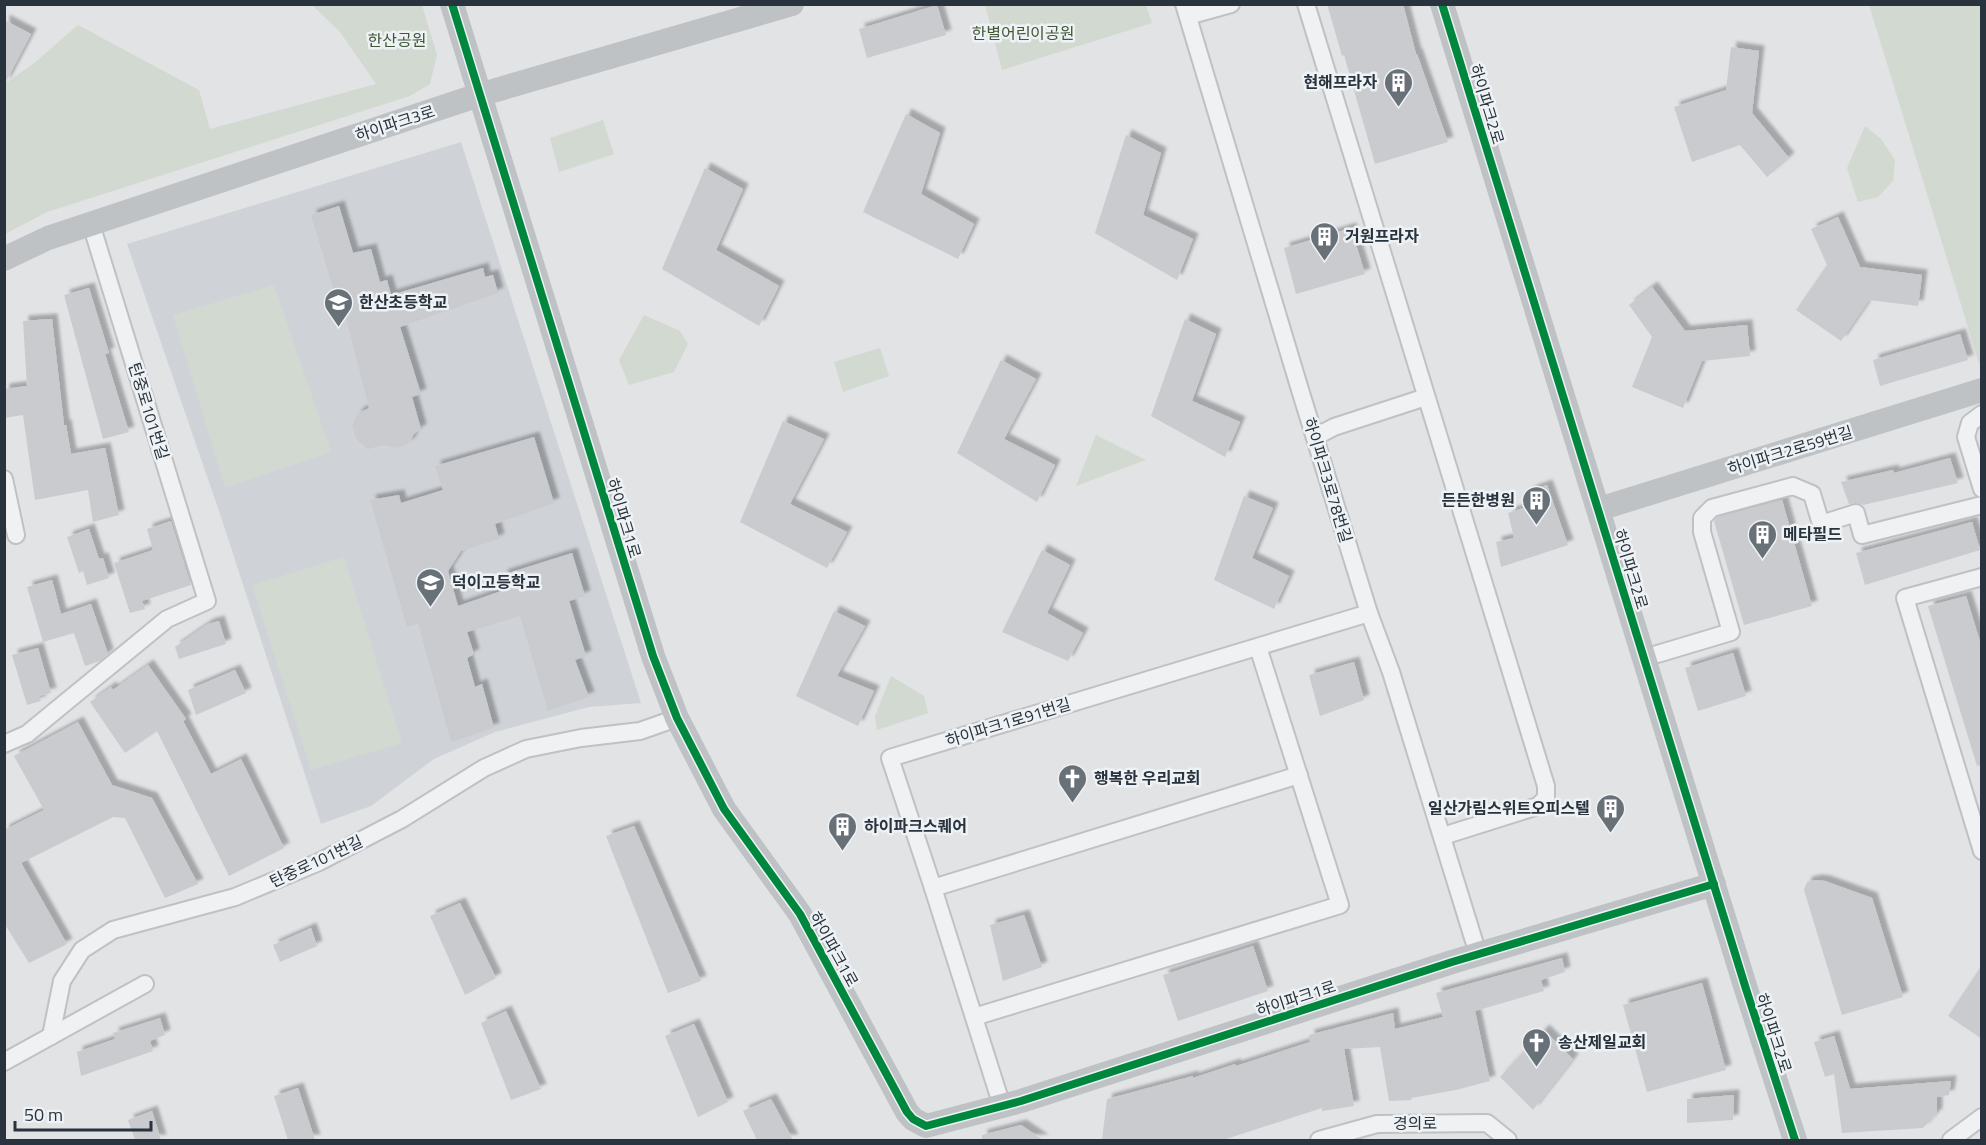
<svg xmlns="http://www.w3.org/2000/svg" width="1986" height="1145" font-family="'Titillium Web','Noto Sans KR',sans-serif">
	<defs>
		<filter id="shadow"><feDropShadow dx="5.5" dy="-5.5" stdDeviation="1.5" flood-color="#0004"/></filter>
	</defs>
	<rect width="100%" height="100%" fill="#e1e3e5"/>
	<!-- built -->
	<path fill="#cfd3d8" d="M461,142L641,703L589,707L495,732L434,759L371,806L321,824L220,514L127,244Z"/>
	<!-- green -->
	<g fill="#d2d9d1">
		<path d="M312,5H422L437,55L430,84L410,96L47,212L5,234V81H9L33,64L78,25L199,90L210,129L376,84L340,32Z"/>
		<path d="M985,5H1146L1152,23L1002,70Z"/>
		<path d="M1869,5H1981V363H1979Z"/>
		<path d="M603,120L614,154L559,172L550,138Z"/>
		<path d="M1865,126L1881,139L1895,160L1893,181L1878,197L1858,202L1847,168Z"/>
		<path d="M274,285L331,452L225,488L173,315Z"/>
		<path d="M644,315L680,331L688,344L674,372L629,385L619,360Z"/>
		<path d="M880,348L889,376L843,392L834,362Z"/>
		<path d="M1096,435L1146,460L1076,486Z"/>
		<path d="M344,557L402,743L311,770L252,585Z"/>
		<path d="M891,676L924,696L928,713L877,730L875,716Z"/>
	</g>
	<!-- building -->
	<g fill="#c9cbce" filter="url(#shadow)">
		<path d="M1327,4H1403L1416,54H1417L1448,142L1375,164L1344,55L1342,56Z"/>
		<path d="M937,5L946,35L867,58L859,29Z"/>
		<path d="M4,20L31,34L4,85Z"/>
		<path d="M1731,47L1759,51L1752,113L1789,158L1767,177L1740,145L1692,162L1674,107L1726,90Z"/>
		<path d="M906,114L940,133L921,194L974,224L958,259L863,212Z"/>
		<path d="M1126,135L1161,153L1143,215L1193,239L1177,280L1095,233Z"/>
		<path d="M705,168L743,189L716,250L779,286L759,326L662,269Z"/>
		<path d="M339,206L353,253L371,249L380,282L387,280L391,295L483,268L485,277L493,275L498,293L400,327L421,394L412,397L421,429L414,434L409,443L398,448L384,445L368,449L356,439L352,426L358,413L369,408L343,306L339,308L311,215Z"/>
		<path d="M1838,217L1860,267L1922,275L1918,306L1869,300L1841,341L1796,310L1827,265L1811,229Z"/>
		<path d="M1351,228L1365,274L1296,294L1284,248Z"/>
		<path d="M1652,287L1685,331L1747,325L1750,356L1702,361L1683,408L1632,387L1652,337L1629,305Z"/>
		<path d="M89,288L109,353L105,354L129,432L103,439L64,295Z"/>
		<path d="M52,319L64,425H66L71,454L105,448L119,515L93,522L88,490L35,500L23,415L4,418V389L27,386L23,321Z"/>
		<path d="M1185,319L1216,334L1192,401L1240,422L1225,457L1151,416Z"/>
		<path d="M1960,334L1968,360L1880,386L1873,360Z"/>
		<path d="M1001,360L1036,379L1004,439L1055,465L1037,502L957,453Z"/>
		<path d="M783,421L824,439L790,504L847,532L827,568L740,522Z"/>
		<path d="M534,437L554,503L495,524L499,539L461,551L448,571L458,606L507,589L502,575L572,553L585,596L569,601L586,656L575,660L589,697L548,711L520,616L467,632L474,654L467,658L475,687L482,684L494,728L451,742L418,624L407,627L370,500L399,495L401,503L443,490L435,466Z"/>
		<path d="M1950,458L1958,483L1907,495L1863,505L1858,503L1849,504L1841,482L1893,470L1894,473Z"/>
		<path d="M1547,485L1568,545L1501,567L1496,542L1514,538L1508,513L1532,505L1530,491Z"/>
		<path d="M1244,496L1273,508L1252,558L1289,576L1274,609L1214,580Z"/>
		<path d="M1782,500L1812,606L1744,625L1714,521L1717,517Z"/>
		<path d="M171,521L191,585L142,601L145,609L130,613L114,563L153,550L147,529Z"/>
		<path d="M1972,522L1980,550L1865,585L1856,553Z"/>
		<path d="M89,529L99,559L103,558L109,578L87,585L83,571L79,573L67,537Z"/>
		<path d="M1042,550L1070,565L1047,613L1083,633L1068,661L1002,632Z"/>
		<path d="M52,580L61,614L91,604L108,654L100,661L85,666L74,633L43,642L27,587Z"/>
		<path d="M1966,596L1982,648V765L1977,766L1928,606Z"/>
		<path d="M834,611L865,626L837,676L874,691L858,726L796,696Z"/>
		<path d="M219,621L226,644L179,659L175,647L208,624Z"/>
		<path d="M38,648L51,693L39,696L41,701L27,705L12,655Z"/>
		<path d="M1733,653L1746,696L1698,711L1685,668Z"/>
		<path d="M1354,662L1364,700L1320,716L1309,675Z"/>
		<path d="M148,665L186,719L183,721L211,774L241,759L284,848L229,876L157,731L125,753L90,702L111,687L113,690Z"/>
		<path d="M235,670L246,693L196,715L188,690Z"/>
		<path d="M78,722L112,785L152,798L198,884L165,898L125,818L113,817L21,863L67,944L29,963L4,923V830L44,810L14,756Z"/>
		<path d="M634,826L701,981L668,993L606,836Z"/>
		<path d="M1816,880L1825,881L1872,898L1903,997L1842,1015L1804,890L1807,882Z"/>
		<path d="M460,903L496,978L465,995L430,916Z"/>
		<path d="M1024,915L1042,967L1003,981L990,925Z"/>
		<path d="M311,928L317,946L280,962L273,945Z"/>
		<path d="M1253,946L1268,991L1178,1021L1163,975Z"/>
		<path d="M1562,958L1565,972L1541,980L1544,991L1475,1011L1490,1081L1456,1090L1411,1098L1412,1100L1389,1101L1380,1047L1344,1049L1354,1106L1322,1111V1108L1223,1140H1102L1107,1099L1193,1076V1078L1235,1064L1236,1066L1310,1042L1309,1035L1393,1013L1395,1029L1443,1017L1436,993Z"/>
		<path d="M1982,965V1039L1948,1016Z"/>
		<path d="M1702,983L1726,1070L1647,1092L1623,1005Z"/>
		<path d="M506,1011L541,1089L511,1100L481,1023Z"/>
		<path d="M160,1018L165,1035L150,1041L153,1051L81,1076L77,1052L115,1039L113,1033Z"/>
		<path d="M694,1024L728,1102L698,1117L665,1036Z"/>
		<path d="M1544,1030L1573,1059L1533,1110L1500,1077Z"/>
		<path d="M1834,1036L1850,1089L1951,1081L1949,1095L1937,1097V1113L1923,1128L1842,1133L1834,1074L1825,1077L1814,1042Z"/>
		<path d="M298,1088L315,1140H288L274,1096Z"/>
		<path d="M1734,1095L1733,1120L1687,1123V1099Z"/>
		<path d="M771,1099L793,1140H757L743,1111Z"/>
		<path d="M152,1111L161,1140H135L128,1120Z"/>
		<path d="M1021,1125L1043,1140H982V1135Z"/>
	</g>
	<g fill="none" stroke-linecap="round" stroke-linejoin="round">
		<defs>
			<g id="street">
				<path d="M1184,4L1301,393L1369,613L1391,672L1478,954"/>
				<path d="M1306,4L1546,786V798L1538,806L1443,836"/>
				<path d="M1188,16L1231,4"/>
				<path d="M1982,414L1970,423L1966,437L1982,489"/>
				<path d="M1315,437L1334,427L1426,397"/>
				<path d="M4,479L16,535"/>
				<path d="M1982,577L1905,598L1982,851"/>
				<path d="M1644,658L1731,632L1702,532V518L1712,508L1793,486L1812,494L1821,524L1856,513L1862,535L1982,505"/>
				<path d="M4,744L27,734L167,619L207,601L91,224"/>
				<path d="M933,888L1299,775"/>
				<path d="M974,1017L1340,905L1258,647"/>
				<path d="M51,1036L62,981L82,950L113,930L235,897L319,862L402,819L484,768L526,749L581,738L640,731L677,718"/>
				<path d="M4,1062L145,984"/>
				<path d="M1002,1106L933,888L890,758L1369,613"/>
				<path d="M1319,1140L1377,1124L1487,1123L1508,1140"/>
				<path d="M1951,1140L1982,1117"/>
			</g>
		</defs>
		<!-- street casing -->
		<use href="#street" stroke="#bfc1c3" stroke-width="20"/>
		<!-- street -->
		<use href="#street" stroke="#f0f1f3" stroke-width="16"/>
		<!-- secondary -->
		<g stroke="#bfc2c5" stroke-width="24">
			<path d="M452,4L653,656L677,718L724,809L800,914L907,1112L913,1119L926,1126L1021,1101L1452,962L1714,884"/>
			<path d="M1442,4L1746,989L1795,1140"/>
			<path d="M4,259L48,238L479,95L792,4"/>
			<path d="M1599,509L1982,390"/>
		</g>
		<defs>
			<g id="cycleway">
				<path d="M452,4L653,656L677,718L724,809L800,914L907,1112L913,1119L926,1126L1021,1101L1452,962L1714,884"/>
				<path d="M1442,4L1746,989L1795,1140"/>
			</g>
		</defs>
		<!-- cycleway casing -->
		<use href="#cycleway" stroke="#eef2f5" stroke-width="11"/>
		<!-- cycleway -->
		<use href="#cycleway" stroke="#00873e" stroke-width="8"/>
	</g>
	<!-- icons -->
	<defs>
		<symbol id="building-pin" viewBox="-11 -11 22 30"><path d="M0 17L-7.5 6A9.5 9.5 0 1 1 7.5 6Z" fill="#697178" stroke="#eef2f5"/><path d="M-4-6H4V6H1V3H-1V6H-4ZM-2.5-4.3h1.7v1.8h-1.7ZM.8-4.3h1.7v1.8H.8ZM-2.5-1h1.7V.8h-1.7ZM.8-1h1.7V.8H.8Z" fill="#fff"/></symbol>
		<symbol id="school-pin" viewBox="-11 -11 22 30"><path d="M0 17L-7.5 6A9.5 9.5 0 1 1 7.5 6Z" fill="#697178" stroke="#eef2f5"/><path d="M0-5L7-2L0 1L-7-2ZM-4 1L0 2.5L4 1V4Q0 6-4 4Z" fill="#fff"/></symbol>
		<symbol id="church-pin" viewBox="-11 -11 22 30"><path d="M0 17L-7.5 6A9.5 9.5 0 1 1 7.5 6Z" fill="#697178" stroke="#eef2f5"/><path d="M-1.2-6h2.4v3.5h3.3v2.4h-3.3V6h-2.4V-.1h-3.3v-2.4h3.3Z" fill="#fff"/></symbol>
	</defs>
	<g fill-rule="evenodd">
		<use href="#building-pin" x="1382" y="66" width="33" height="45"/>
		<use href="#building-pin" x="1308" y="220" width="33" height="45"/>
		<use href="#school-pin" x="322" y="286" width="33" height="45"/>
		<use href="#building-pin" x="1520" y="484" width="33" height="45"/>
		<use href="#building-pin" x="1746" y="518" width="33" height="45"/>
		<use href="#school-pin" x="414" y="566" width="33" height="45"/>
		<use href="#church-pin" x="1056" y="762" width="33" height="45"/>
		<use href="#building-pin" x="1594" y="792" width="33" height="45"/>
		<use href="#building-pin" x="826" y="810" width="33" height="45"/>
		<use href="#church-pin" x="1520" y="1026" width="33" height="45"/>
	</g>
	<g text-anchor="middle" stroke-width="5" stroke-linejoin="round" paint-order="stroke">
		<!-- park labels -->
		<g font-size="16" fill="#415837" stroke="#eef2f5">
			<text x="1023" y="39">한별어린이공원</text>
			<text x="397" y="46">한산공원</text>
		</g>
		<!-- poi labels -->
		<g font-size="16" font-weight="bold" fill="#29333d" stroke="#eef2f5" text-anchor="start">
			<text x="1377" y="88" text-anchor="end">현해프라자</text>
			<text x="1345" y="242">거원프라자</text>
			<text x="359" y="308">한산초등학교</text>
			<text x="1515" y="506" text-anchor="end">든든한병원</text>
			<text x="1783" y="540">메타필드</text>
			<text x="452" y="588">덕이고등학교</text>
			<text x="1094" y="784">행복한 우리교회</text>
			<text x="1590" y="814" text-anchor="end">일산가림스위트오피스텔</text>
			<text x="864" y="832">하이파크스퀘어</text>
			<text x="1558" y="1048">송산제일교회</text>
		</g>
		<!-- street labels -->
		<g font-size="16" fill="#29333d" stroke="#eef2f5">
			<text transform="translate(1487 104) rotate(73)" y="6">하이파크2로</text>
			<text transform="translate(395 123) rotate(-18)" y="6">하이파크3로</text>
			<text transform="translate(149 411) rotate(73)" y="6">탄중로101번길</text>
			<text transform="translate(1790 450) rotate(-17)" y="6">하이파크2로59번길</text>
			<text transform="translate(1328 480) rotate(73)" y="6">하이파크3로78번길</text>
			<text transform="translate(624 518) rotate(73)" y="6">하이파크1로</text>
			<text transform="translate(1631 569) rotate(73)" y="6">하이파크2로</text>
			<text transform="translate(1008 722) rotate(-17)" y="6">하이파크1로91번길</text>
			<text transform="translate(316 861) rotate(-25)" y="6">탄중로101번길</text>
			<text transform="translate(834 949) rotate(61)" y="6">하이파크1로</text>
			<text transform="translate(1296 998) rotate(-18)" y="6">하이파크1로</text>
			<text transform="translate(1774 1033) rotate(72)" y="6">하이파크2로</text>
			<text x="1415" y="1129">경의로</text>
		</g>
	</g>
	<!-- border -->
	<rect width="1986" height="1145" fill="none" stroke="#29333d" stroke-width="12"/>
	<!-- scale -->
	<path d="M15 1121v9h136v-9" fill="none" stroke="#29333d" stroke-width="3"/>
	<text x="24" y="1121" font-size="18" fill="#29333d" stroke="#eef2f5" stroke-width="4.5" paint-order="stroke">50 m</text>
</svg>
